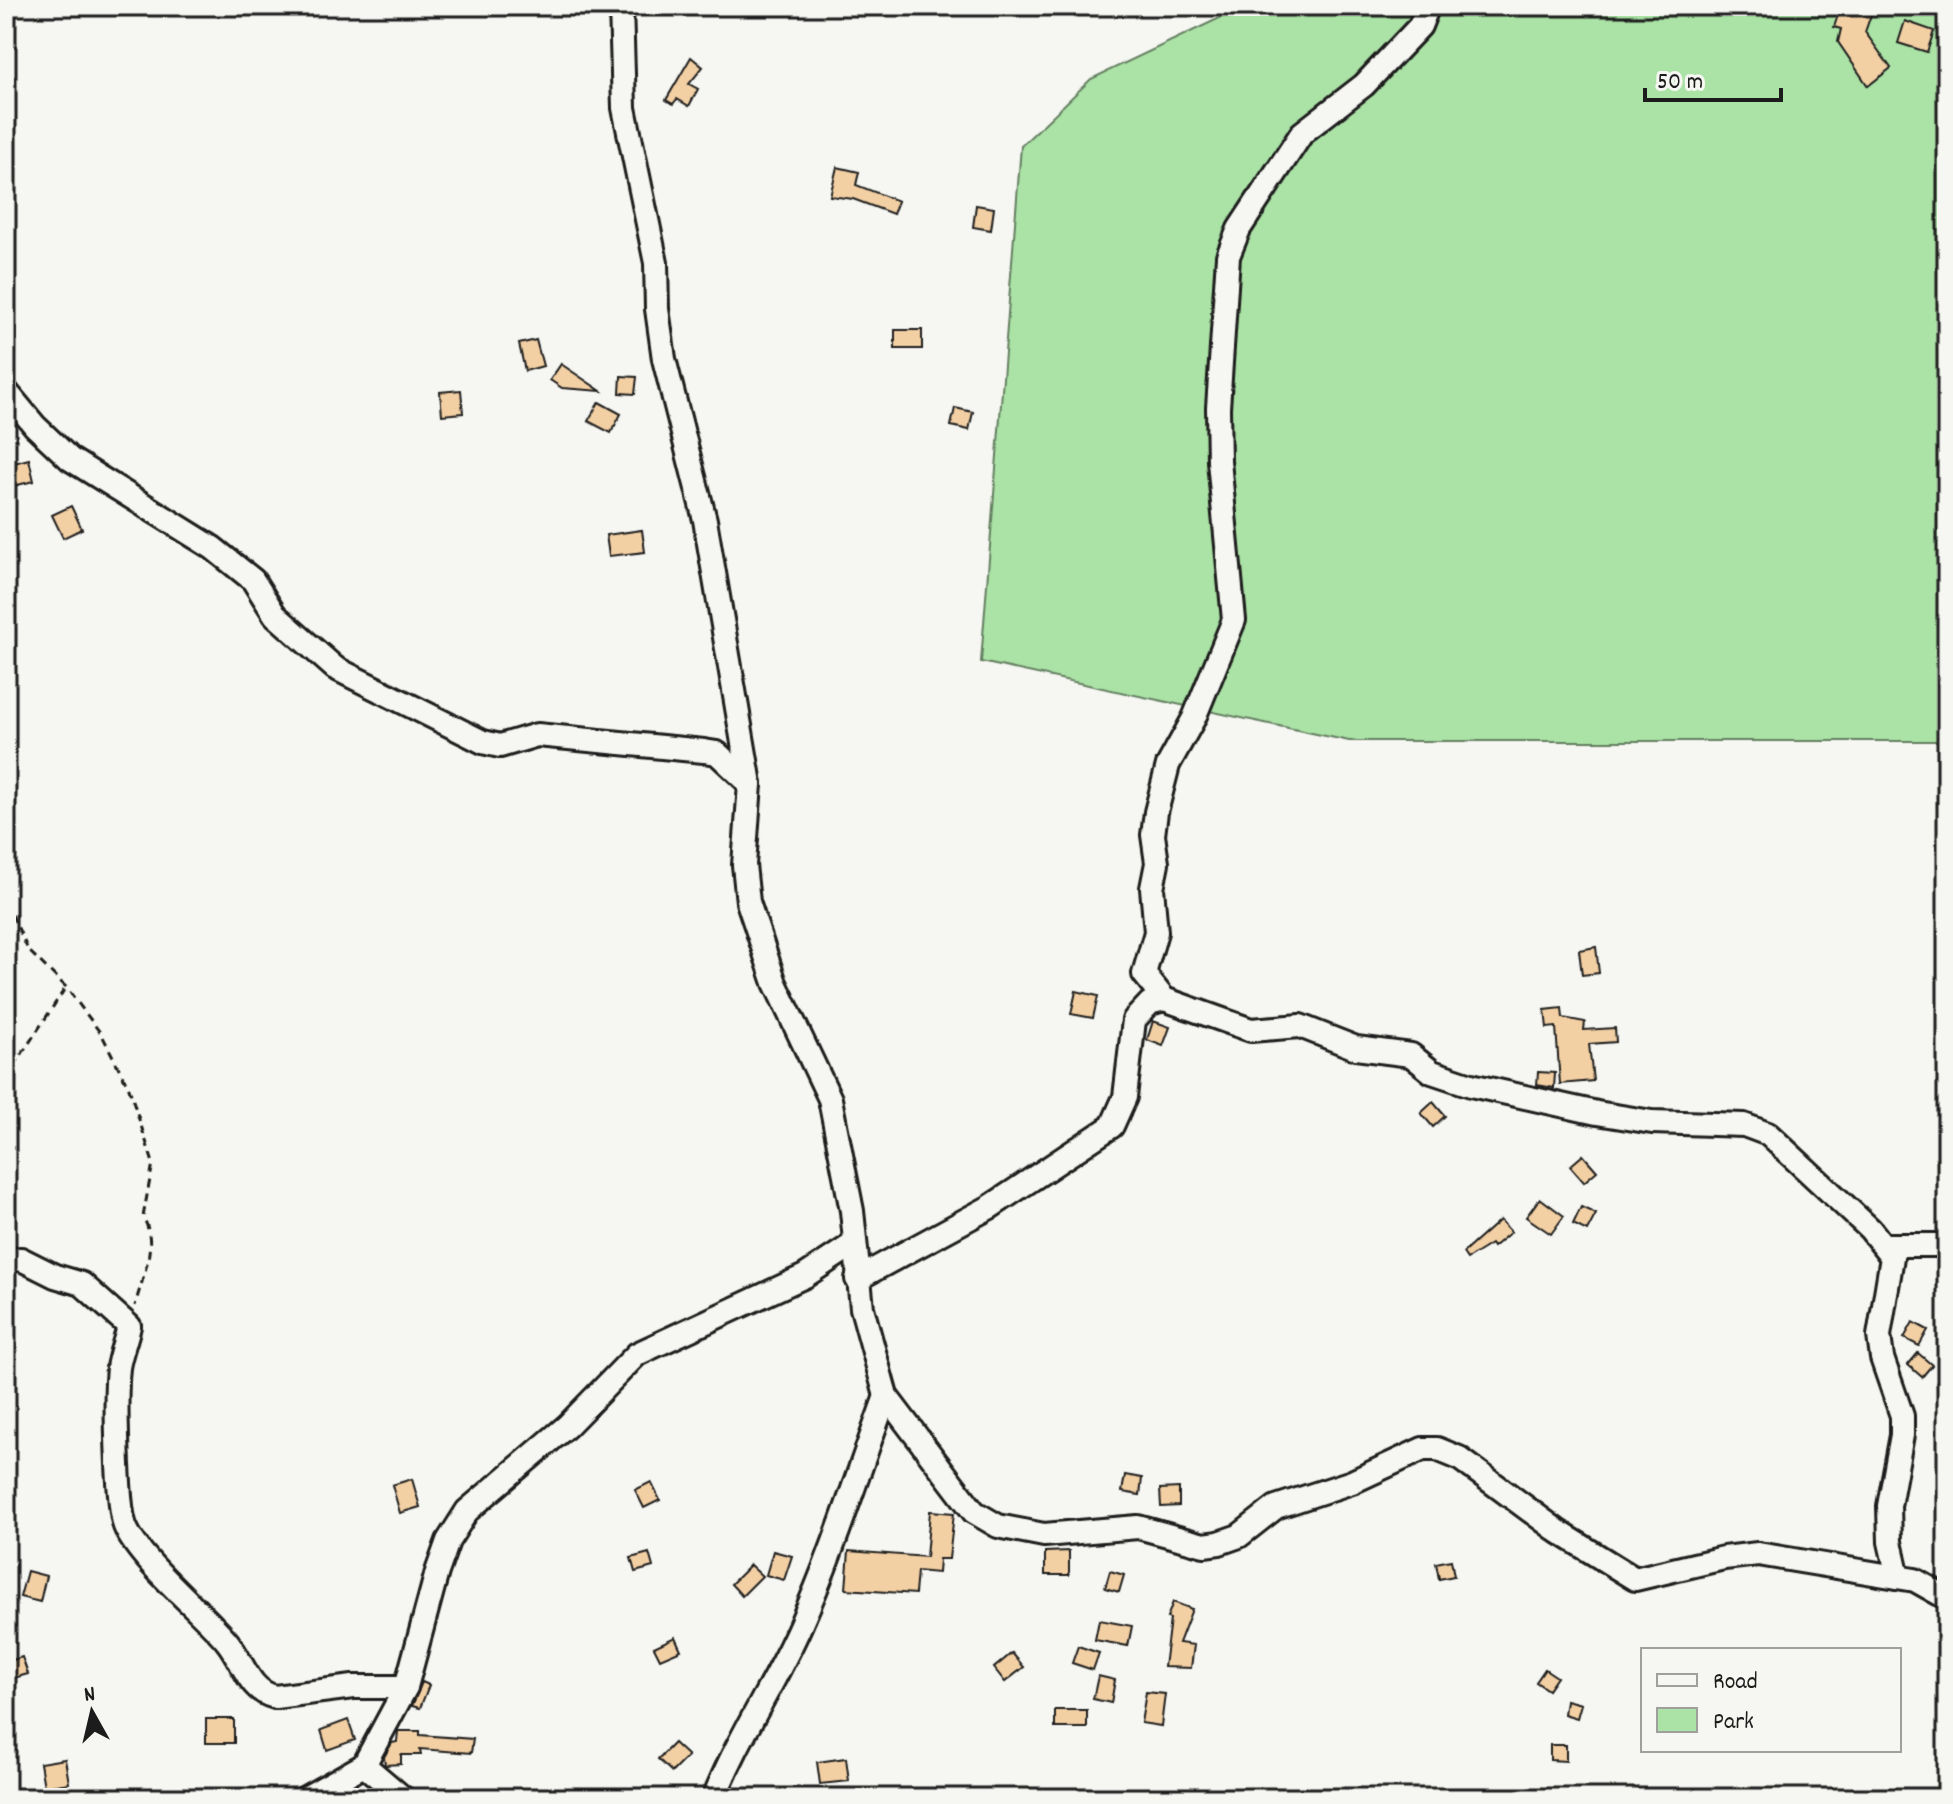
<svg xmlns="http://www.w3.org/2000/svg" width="1953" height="1804" font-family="Dekko,sans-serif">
	<rect width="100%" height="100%" fill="#f6f6f2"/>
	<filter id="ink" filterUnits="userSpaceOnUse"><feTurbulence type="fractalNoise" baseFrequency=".0125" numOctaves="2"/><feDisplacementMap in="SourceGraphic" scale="16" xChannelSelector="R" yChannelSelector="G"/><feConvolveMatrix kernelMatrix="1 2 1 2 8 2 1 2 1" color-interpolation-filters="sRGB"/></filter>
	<g filter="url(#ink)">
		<!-- green -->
		<path fill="#abe2a6" stroke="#647f61" stroke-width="2" d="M1245,6H1947V741H1349L981,662L1021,146L1091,79Z"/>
		<!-- building -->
		<g fill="#f3d0a4" stroke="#1c1c1c" stroke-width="2">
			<path d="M1841,6H1874L1865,32L1891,68L1868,86L1838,42L1841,29L1834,27Z"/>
			<path d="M1905,21L1934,31L1927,52L1898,43Z"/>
			<path d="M691,57L703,67L689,84L698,89L689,106L677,99L673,104L666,100Z"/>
			<path d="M837,167L859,172L856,185L898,201L893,214L853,199L830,196Z"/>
			<path d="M976,205L994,208L991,230L973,227Z"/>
			<rect x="895" y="330" width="27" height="19"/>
			<path d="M536,340L543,366L525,371L519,344Z"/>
			<path d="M561,364L601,391L562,388L550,380Z"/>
			<path d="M621,376L637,377L635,394L620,393Z"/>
			<path d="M461,390L463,413L442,415L440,392Z"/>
			<path d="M599,402L621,414L611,433L588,421Z"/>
			<path d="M955,408L973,412L969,430L951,426Z"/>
			<path d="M29,459L34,481L9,487L6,465Z"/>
			<path d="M71,506L82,529L63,538L52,515Z"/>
			<path d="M642,530L645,552L609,556L606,535Z"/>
			<path d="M1596,947L1599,973L1582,975L1579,950Z"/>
			<path d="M1076,991L1098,996L1093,1018L1071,1014Z"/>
			<path d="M1562,1008L1563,1018L1585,1022L1584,1030L1615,1028L1616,1042L1589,1044L1593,1081L1560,1084L1556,1027L1547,1028L1545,1010Z"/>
			<path d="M1153,1021L1170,1027L1163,1046L1147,1040Z"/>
			<path d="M1538,1072L1555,1073L1554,1088L1537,1085Z"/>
			<path d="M1433,1102L1445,1116L1433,1127L1421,1113Z"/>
			<path d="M1583,1155L1597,1171L1584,1182L1570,1166Z"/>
			<path d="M1540,1198L1564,1216L1551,1234L1526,1217Z"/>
			<path d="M1581,1207L1596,1214L1587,1231L1573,1224Z"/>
			<path d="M1500,1220L1511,1232L1493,1247L1491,1244L1467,1259L1463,1253Z"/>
			<path d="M1913,1322L1928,1330L1919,1346L1904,1338Z"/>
			<path d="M1918,1353L1932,1365L1922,1377L1908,1365Z"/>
			<path d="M1125,1475L1142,1478L1140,1495L1122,1492Z"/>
			<path d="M412,1479L420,1507L400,1513L392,1485Z"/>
			<path d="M651,1482L660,1500L644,1508L635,1490Z"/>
			<path d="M1179,1488V1506L1161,1507L1160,1489Z"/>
			<path d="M930,1511L954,1513L949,1559H939L938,1573L917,1571L915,1594L846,1589L849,1551L926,1557Z"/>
			<path d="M773,1551L792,1556L784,1580L766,1575Z"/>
			<path d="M1069,1551V1575H1045V1552Z"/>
			<path d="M649,1553L653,1567L635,1572L631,1558Z"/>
			<path d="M1451,1560L1454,1576L1439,1579L1436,1563Z"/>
			<path d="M750,1565L762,1576L742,1596L731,1584Z"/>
			<path d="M27,1571L46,1576L40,1602L20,1597Z"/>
			<path d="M1110,1571L1124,1575L1119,1592L1105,1588Z"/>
			<path d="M1173,1602L1192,1609L1179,1643L1194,1645L1191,1668L1164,1667L1170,1619L1167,1618Z"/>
			<path d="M1099,1620L1132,1626L1128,1646L1095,1640Z"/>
			<path d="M675,1637L681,1650L660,1659L654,1647Z"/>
			<path d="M1078,1646L1099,1653L1093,1670L1072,1663Z"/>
			<path d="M1012,1653L1024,1667L1005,1682L994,1668Z"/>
			<path d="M22,1657L28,1674L10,1679L6,1662Z"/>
			<path d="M1545,1669L1557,1677L1548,1690L1536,1682Z"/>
			<path d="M1098,1676L1115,1680L1111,1703L1093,1699Z"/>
			<path d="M422,1682L429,1685L420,1708L412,1706Z"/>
			<path d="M1146,1692L1165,1694L1161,1726L1141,1723Z"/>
			<path d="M1566,1700L1581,1704L1577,1718L1564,1714Z"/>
			<rect x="1055" y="1710" width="32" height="18"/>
			<rect x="206" y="1719" width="28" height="24"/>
			<path d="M348,1720L355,1740L327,1750L321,1730Z"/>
			<path d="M398,1731H420V1735L473,1739L471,1753L420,1749L421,1755H401V1764L385,1765L384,1757L392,1743L397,1742Z"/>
			<path d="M674,1743L688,1756L672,1772L658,1759Z"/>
			<path d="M1550,1745H1566V1761L1550,1760Z"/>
			<path d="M846,1758L849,1781L820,1784L817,1762Z"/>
			<path d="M65,1759L69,1783L44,1787L40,1763Z"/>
		</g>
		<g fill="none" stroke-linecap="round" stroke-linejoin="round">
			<defs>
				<g id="minor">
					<path d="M621,6L624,108L656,263L657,309L664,359L705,520L750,784L744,865L748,902L775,983L830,1099L852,1211L862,1308L886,1396L974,1512L998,1526L1044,1535L1138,1527L1204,1545L1219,1543L1239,1536L1276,1507L1352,1482L1423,1449H1437L1459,1458L1559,1532L1635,1579L1724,1558L1758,1554L1915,1580L1947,1598"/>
					<path d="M6,391L35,426L70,459L213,548L253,580L275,615L335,668L483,742L500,746L537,735L704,751L717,753L750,784"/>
					<path d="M1164,999L1144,974L1156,932L1152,888L1157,863L1153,835L1156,812L1168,765L1194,718L1234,620L1219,461L1218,408L1228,256L1239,229L1302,133L1364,85L1420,26L1428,6"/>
					<path d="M1885,1245H1947"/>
					<path d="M6,1260L21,1259L55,1276L82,1284L129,1326C126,1340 120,1354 118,1368C115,1394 117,1504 125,1526C137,1558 201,1611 226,1640C243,1660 248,1691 275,1697L353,1687H406"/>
					<path d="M857,1279L990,1207L1112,1126L1125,1097L1134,1020L1150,1003L1164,999L1251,1030L1300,1026L1356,1048L1411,1055L1432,1072L1471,1085L1597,1113L1652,1122L1744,1125L1768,1134L1870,1229L1892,1257L1879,1336L1882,1358L1902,1416V1435L1889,1506L1890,1542L1898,1577"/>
					<path d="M364,1765L403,1798"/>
					<path d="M305,1798L364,1765L406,1687L437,1572L448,1541L467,1511L567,1426L637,1354L805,1276L855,1243"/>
					<path d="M714,1798C738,1737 775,1684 801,1624C834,1550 858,1472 886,1396"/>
				</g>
			</defs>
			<!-- minor casing -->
			<use href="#minor" stroke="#1c1c1c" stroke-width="28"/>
			<!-- path -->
			<g stroke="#1c1c1c" stroke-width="3" stroke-dasharray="8 6" stroke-linecap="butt">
				<path d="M6,902L28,950L66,987L102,1035L129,1088L153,1163L143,1217C159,1244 142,1277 135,1306"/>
				<path d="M6,1078L66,987"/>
			</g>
			<!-- minor -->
			<use href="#minor" stroke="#f6f6f2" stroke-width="22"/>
		</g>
	</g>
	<!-- margin -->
	<rect width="1953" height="1804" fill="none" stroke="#f6f6f2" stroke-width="32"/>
	<rect x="16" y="16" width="1921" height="1772" fill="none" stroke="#1c1c1c" stroke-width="3" filter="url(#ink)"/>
	<!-- legend -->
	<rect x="1641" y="1648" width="260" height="104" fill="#f6f6f2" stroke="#9f9f9c" stroke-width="2"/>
	<rect x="1657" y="1674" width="40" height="12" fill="#f6f6f2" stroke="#9f9f9c" stroke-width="2"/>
	<text x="1713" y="1688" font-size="24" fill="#1c1c1c">Road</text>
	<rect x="1657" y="1708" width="40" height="24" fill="#abe2a6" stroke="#9f9f9c" stroke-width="2"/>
	<text x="1713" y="1728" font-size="24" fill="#1c1c1c">Park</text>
	<!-- north arrow -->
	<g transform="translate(92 1712) rotate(352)" stroke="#f6f6f2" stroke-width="6" paint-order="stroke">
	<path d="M0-6L14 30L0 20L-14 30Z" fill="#1c1c1c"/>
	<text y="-12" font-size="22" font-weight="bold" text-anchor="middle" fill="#1c1c1c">N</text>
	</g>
	<!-- scale -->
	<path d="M1645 88v12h136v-12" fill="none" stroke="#1c1c1c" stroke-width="4"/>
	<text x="1657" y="88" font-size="24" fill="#1c1c1c" stroke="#f6f6f2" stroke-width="6" paint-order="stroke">50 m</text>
</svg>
